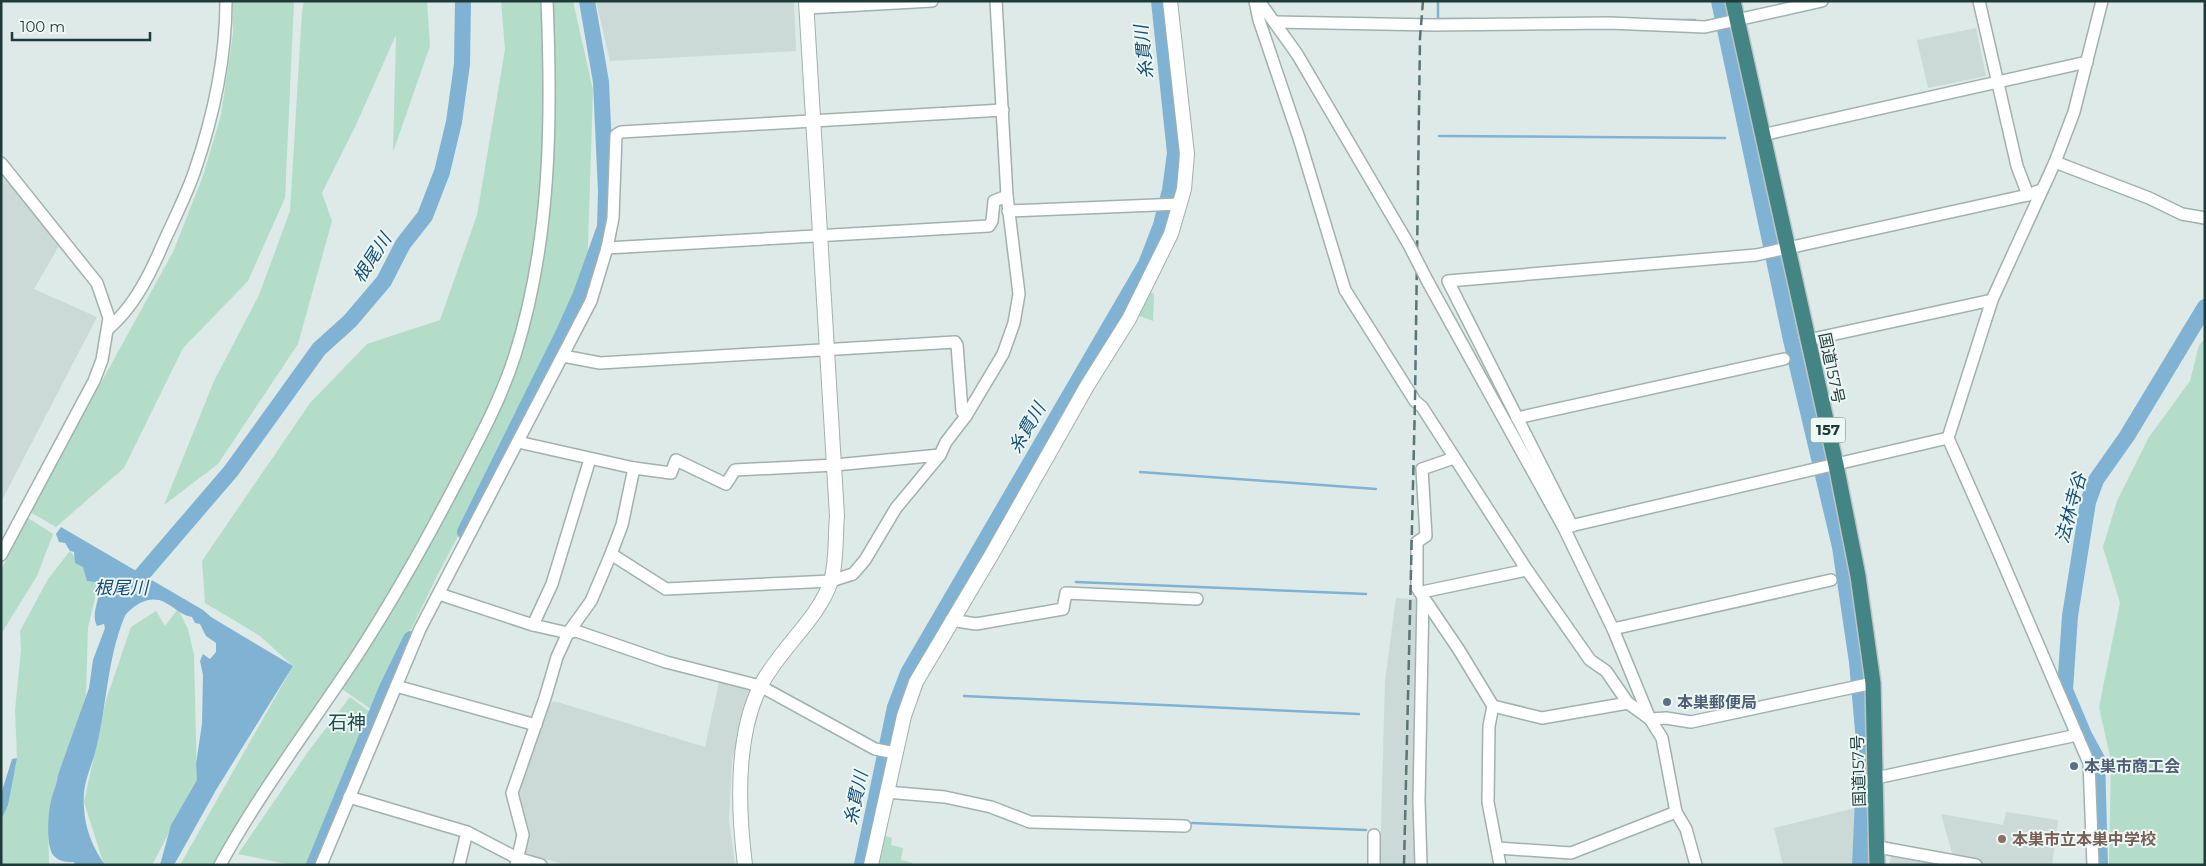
<svg xmlns="http://www.w3.org/2000/svg" width="2206" height="866" font-family="Montserrat,'Noto Sans JP',sans-serif">
	<rect width="100%" height="100%" fill="#ddeae7"/>
	<!-- built -->
	<g fill="#cbdad7">
		<path d="M596,1H794L796,51L610,61Z"/>
		<path d="M1976,28L1986,76L1928,88L1917,40Z"/>
		<path d="M1,172L59,246L34,289L97,317L1,502Z"/>
		<path d="M1396,598L1420,599L1418,865H1380L1385,681Z"/>
		<path d="M720,678L751,685L732,761L729,820L735,865H566L524,853L529,830L519,794L549,705L554,701L705,747Z"/>
		<path d="M1855,808L1852,865H1783L1774,828Z"/>
		<path d="M2006,812L2058,820L2052,865H1889L1892,853L1955,863L1941,814L2003,825Z"/>
	</g>
	<!-- green -->
	<g fill="#b3ddc9">
		<path d="M233,1H294L285,198L248,281L183,348L124,468L56,527L30,512L173,252L203,176L221,115L233,34Z"/>
		<path d="M304,1H427L430,46L393,152L396,35L355,127L322,193L332,221L298,344L218,464L164,505L214,381L259,295L290,211L302,12Z"/>
		<path d="M501,1H573L593,90L587,276L510,438L438,574L372,710L332,682L228,840L214,865H180L293,666L260,636L205,603L202,561L310,403L367,344L440,320L477,215L505,49Z"/>
		<path d="M1147,291L1154,294L1153,321L1134,314Z"/>
		<path d="M2205,339V865H2109L2111,761L2099,707L2120,603L2103,547L2117,501L2149,437L2190,381L2199,345Z"/>
		<path d="M28,518L53,534L37,576L1,634V570Z"/>
		<path d="M70,551L98,586L88,627L86,695L48,821L49,865H1V812L17,758L15,710L21,650L20,631L48,579Z"/>
		<path d="M178,609L188,629L194,655L197,780L152,865H104L84,802L106,700L131,627L156,611L165,626Z"/>
		<path d="M350,697L374,715L312,865H292L238,854L310,749Z"/>
		<path d="M883,835L892,838L891,845L903,848L901,860L913,863L912,865H876Z"/>
	</g>
	<!-- water -->
	<g fill="#80b2d4">
		<path d="M61,527L203,610L211,617L293,666L216,790L174,865H160L171,825L197,780L196,764L202,724L203,675L200,661L203,654L210,659L216,652V643L206,636L200,624L195,623L192,617C172,613 165,591 140,603C135,606 126,612 124,618C107,660 107,705 96,749C90,772 82,783 84,808C85,829 93,848 105,865H75L74,862C67,862 61,862 55,857C45,849 48,813 51,801C53,791 57,785 58,775L89,688L93,660L105,628L104,624L97,626C89,610 105,596 96,582L87,581L83,567L75,563L74,552L70,551L65,543L59,542L56,534Z"/>
		<path d="M17,758L8,805L1,820V794L12,759Z"/>
	</g>
	<g fill="none" stroke-linecap="round" stroke-linejoin="round">
		<!-- stream -->
		<g stroke="#80b2d4" stroke-width="2.5">
			<path d="M1438,1V19H1471"/>
			<path d="M1659,20H1695"/>
			<path d="M1439,136L1725,138"/>
			<path d="M1140,472L1376,489"/>
			<path d="M1076,582L1366,594"/>
			<path d="M964,696L1359,714"/>
			<path d="M1192,823L1366,830"/>
		</g>
		<!-- river -->
		<g stroke="#80b2d4" stroke-width="16">
			<path d="M1719,1L1791,340L1840,547L1857,662L1865,753L1860,865"/>
			<path d="M465,532L564,332L581,294L605,227L606,192L601,82L587,1"/>
			<path d="M128,591L231,471L319,349L350,321L384,281L403,244L425,216L442,172L454,122L462,64L463,1"/>
			<path d="M314,865L387,688L411,639"/>
			<path d="M862,865L895,707L908,673L1146,264L1161,225L1170,190L1175,153L1159,1"/>
			<path d="M2100,865L2097,759L2084,735L2065,690L2070,616L2088,502L2096,480L2127,436L2205,307"/>
		</g>
		<defs>
			<g id="minor">
				<path d="M1255,1L1259,20L1299,138L1345,290L1415,401L1422,407L1527,570L1590,660L1606,671L1628,703L1650,719L1666,718L1691,722L1873,683"/>
				<path d="M1259,1L1297,54L1409,245"/>
				<path d="M1979,1L2017,166L2028,195"/>
				<path d="M807,8L932,1"/>
				<path d="M1274,22L1434,25L1609,23L1705,27L1822,1"/>
				<path d="M1762,135L2087,62"/>
				<path d="M2055,162L2149,198L2182,214L2205,218"/>
				<path d="M1,163L97,283L109,318L102,360L94,381L1,555"/>
				<path d="M1008,211L1180,204"/>
				<path d="M607,248L989,226L992,221L994,201L1007,196"/>
				<path d="M1428,282L1564,528L1613,629L1650,719L1662,738L1676,812L1686,829L1696,865"/>
				<path d="M108,329C132,308 146,282 159,253C170,227 184,201 194,173C213,118 226,60 226,1"/>
				<path d="M1808,340L1992,300"/>
				<path d="M563,356L600,363L955,342L957,345L962,411L966,416"/>
				<path d="M1517,418L1784,359"/>
				<path d="M518,442L634,468L671,473L676,460L726,484L735,470L835,465L940,455"/>
				<path d="M1454,458L1422,469L1426,536L1417,542V588L1459,650L1493,706L1542,718L1628,703"/>
				<path d="M634,468L622,525L611,554L666,589L831,581L853,574L865,560L896,508L940,455L946,442L966,416L1003,354L1014,323L1019,294L1007,196L996,1"/>
				<path d="M1572,526L1448,281L1756,255L2028,195L2041,190"/>
				<path d="M1566,527L1948,438"/>
				<path d="M1422,592L1527,570"/>
				<path d="M439,594L533,625L568,633L576,631L666,662L760,686L875,749L895,753"/>
				<path d="M951,620L976,624L1063,609L1066,593L1197,599"/>
				<path d="M533,625L552,584L590,459"/>
				<path d="M1613,629L1831,580"/>
				<path d="M396,686L536,725"/>
				<path d="M1493,706L1489,726L1488,802L1500,865"/>
				<path d="M1876,778L2077,735"/>
				<path d="M886,792L945,797L991,807L1030,822L1185,826"/>
				<path d="M349,797L467,832L517,858L541,865"/>
				<path d="M1878,847L1976,865"/>
				<path d="M1497,848L1571,853L1676,812"/>
				<path d="M220,865C260,792 312,724 358,654C396,595 430,534 462,472C482,434 502,396 515,355C551,241 552,120 547,1"/>
				<path d="M321,865L420,629L591,301L607,248L613,218L616,135L621,132L1003,110"/>
				<path d="M459,865L467,832"/>
				<path d="M516,865L523,835L512,793L545,698L557,657L568,633L591,601L611,554"/>
				<path d="M1374,865V835"/>
				<path d="M1421,865L1419,800L1423,595"/>
				<path d="M2093,865L2089,763L1995,544L1948,438L1992,300L2055,162L2074,112L2102,1"/>
			</g>
			<g id="tertiary">
				<path d="M745,865C738,809 735,736 761,685C780,648 818,620 831,581C837,561 835,537 837,516L806,1"/>
				<path d="M871,865L904,716L916,682L992,554L1087,386L1129,319L1171,234L1184,189L1187,154L1170,1"/>
			</g>
			<path id="trunk" d="M1733,1L1836,465L1858,576L1873,683L1877,865"/>
		</defs>
		<!-- minor casing -->
		<use href="#minor" stroke="#a0b2af" stroke-width="14"/>
		<!-- tertiary casing -->
		<use href="#tertiary" stroke="#a0b2af" stroke-width="16"/>
		<!-- trunk casing -->
		<use href="#trunk" stroke="#bcc4c4" stroke-width="18"/>
		<!-- minor -->
		<use href="#minor" stroke="#fff" stroke-width="11"/>
		<!-- tertiary -->
		<use href="#tertiary" stroke="#fff" stroke-width="14"/>
		<!-- trunk -->
		<use href="#trunk" stroke="#438484" stroke-width="15"/>
		<!-- rail -->
		<path stroke="#577675" stroke-width="2.5" stroke-dasharray="10 5" stroke-linecap="butt" d="M1404,865L1415,401L1420,38L1423,1"/>
		<defs>
			<path id="minor-bridge" d="M1409,245L1428,282"/>
		</defs>
		<!-- minor-bridge casing -->
		<use href="#minor-bridge" stroke="#a0b2af" stroke-width="14" stroke-linecap="butt"/>
		<!-- minor-bridge -->
		<use href="#minor-bridge" stroke="#fff" stroke-width="11"/>
	</g>
	<!-- markers -->
	<g fill="#5c6f8a" stroke="#edf7f4" stroke-width="2">
		<circle cx="1667" cy="702" r="5"/>
		<circle cx="2074" cy="766" r="5"/>
	</g>
	<circle fill="#8d6e63" stroke="#edf7f4" stroke-width="2" cx="2002" cy="839" r="5"/>
	<g text-anchor="middle" stroke-width="4" stroke-linejoin="round" paint-order="stroke">
		<!-- shield labels -->
		<rect fill="#edf7f4" stroke="#5c7371" stroke-width="1" x="1810.5" y="417.5" width="35" height="25" rx="4"/>
		<g font-size="15" font-weight="bold" fill="#1e3a39">
			<text x="1828" y="435">157</text>
		</g>
		<!-- street labels -->
		<g font-size="16" fill="#1e3a39" stroke="#edf7f4">
			<text transform="translate(1832 368) rotate(78)" y="6">国道157号</text>
			<text transform="translate(1858 771) rotate(-92)" y="6">国道157号</text>
		</g>
		<!-- service labels -->
		<g font-size="16" font-weight="bold" fill="#4e5e75" stroke="#edf7f4" text-anchor="start">
			<text x="1677" y="708">本巣郵便局</text>
			<text x="2084" y="772">本巣市商工会</text>
		</g>
		<!-- education labels -->
		<g font-size="16" font-weight="bold" fill="#785e54" stroke="#edf7f4" text-anchor="start">
			<text x="2012" y="845">本巣市立本巣中学校</text>
		</g>
		<!-- water labels -->
		<g font-size="18" font-style="italic" fill="#154f78" stroke="#edf7f4">
			<text transform="translate(1144 52) rotate(-96)" y="6">糸貫川</text>
			<text transform="translate(372 258) rotate(-57)" y="6">根尾川</text>
			<text transform="translate(1027 428) rotate(-60)" y="6">糸貫川</text>
			<text transform="translate(2071 508) rotate(-75)" y="6">法林寺谷</text>
			<text x="121" y="594">根尾川</text>
			<text transform="translate(856 798) rotate(-78)" y="6">糸貫川</text>
		</g>
		<!-- quarter labels -->
		<g font-size="19" fill="#194c4c" stroke="#edf7f4">
			<text x="347" y="729">石神</text>
		</g>
	</g>
	<!-- border -->
	<rect width="2206" height="866" fill="none" stroke="#1e3a39" stroke-width="5"/>
	<!-- scale -->
	<path d="M12 32v8h138v-8" fill="none" stroke="#1e3a39" stroke-width="2.5"/>
	<text x="20" y="32" font-size="15" fill="#1e3a39" stroke="#edf7f4" stroke-width="4" paint-order="stroke">100 m</text>
</svg>
